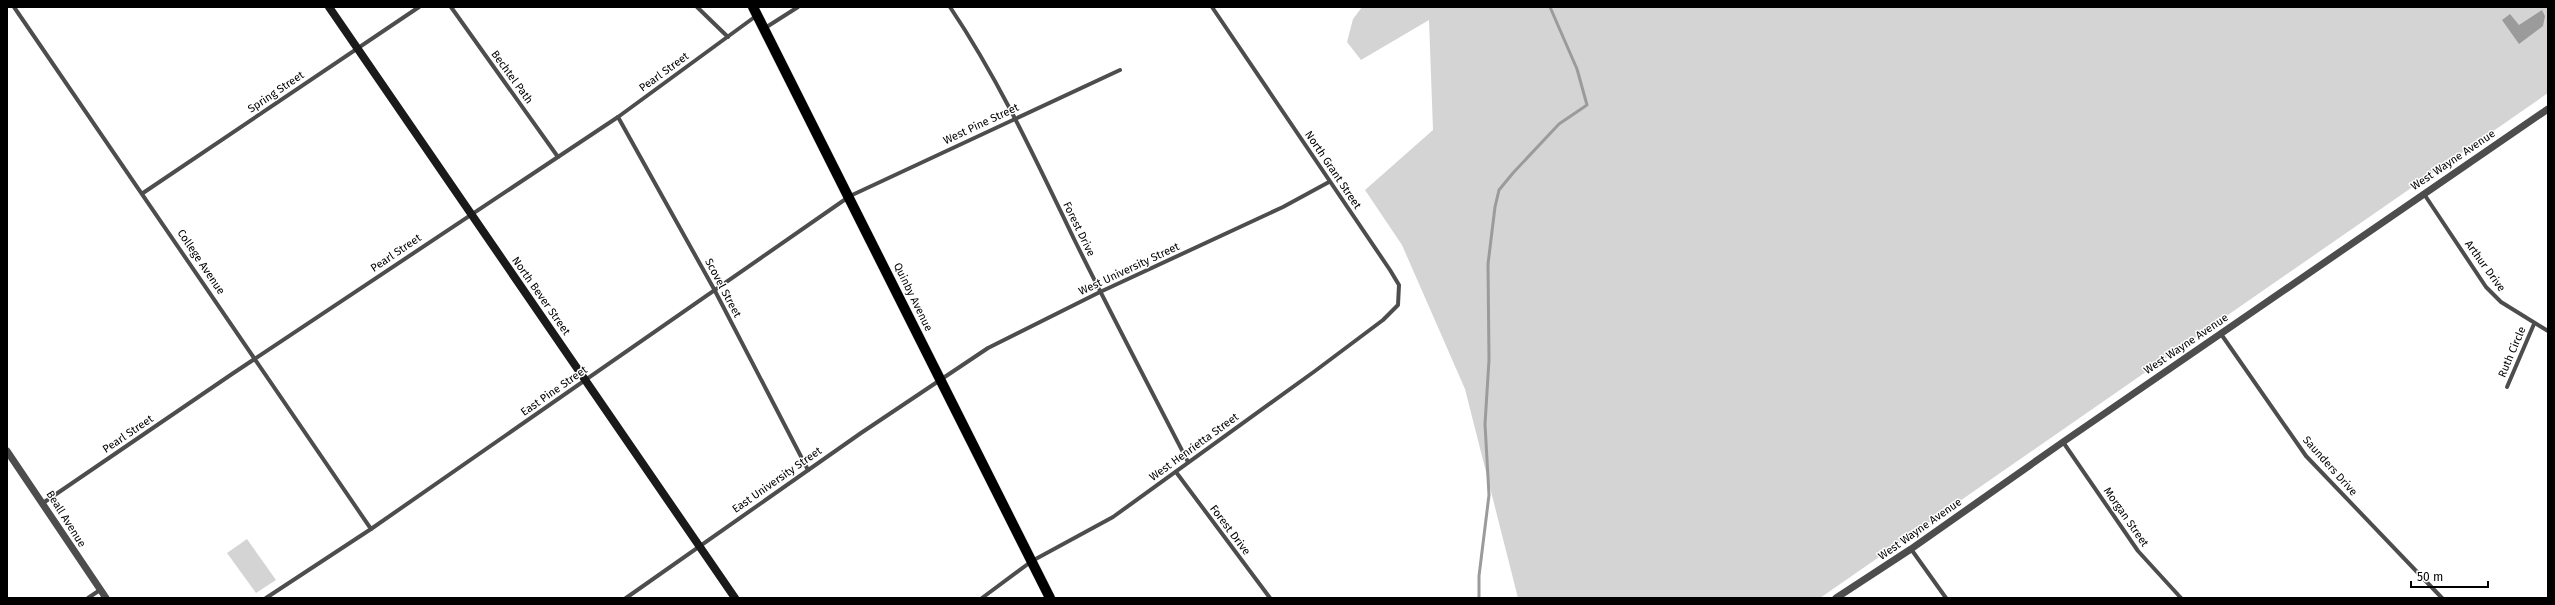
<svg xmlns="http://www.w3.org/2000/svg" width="2555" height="605" font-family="'Fira Sans',sans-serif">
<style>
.green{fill:#d4d4d4}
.water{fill:#9b9b9b}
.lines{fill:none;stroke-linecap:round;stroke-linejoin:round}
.stream{stroke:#9b9b9b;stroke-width:3}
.primary-casing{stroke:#dbdbdb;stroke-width:11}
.minor{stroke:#4d4d4d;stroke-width:4}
.tertiary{stroke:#4d4d4d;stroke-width:7}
.secondary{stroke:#1a1a1a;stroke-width:8}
.primary{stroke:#000;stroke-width:10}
.labels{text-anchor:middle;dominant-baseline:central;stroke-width:3;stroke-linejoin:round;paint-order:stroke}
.street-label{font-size:11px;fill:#000;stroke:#fff}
</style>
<rect width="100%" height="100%" fill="#fff"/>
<g class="green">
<polygon points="1362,7 2548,7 2548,93 1820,598 1518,598 1465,389 1402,245 1365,190 1433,130 1429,20 1361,60 1347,42 1353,19"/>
<polygon points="247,539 276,580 256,593 227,553"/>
</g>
<polygon class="water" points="2542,10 2545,16 2543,26 2519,44 2502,20 2510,14 2519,25"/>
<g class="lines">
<polyline class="stream" points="1479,598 1479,576 1489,495 1485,424 1489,360 1488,264 1495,207 1499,190 1513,173 1559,124 1587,105 1577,69 1550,7"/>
<g class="primary-casing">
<polyline id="primary" points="753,7 1050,598"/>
</g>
<g class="minor">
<polyline points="14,7 371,529"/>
<polyline points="451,7 558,157"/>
<polyline points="697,7 728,37"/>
<path d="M950 7C999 80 1036 160 1074 239 1111 314 1150 388 1188 462"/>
<polyline points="765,28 798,7"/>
<polyline points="618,117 714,289 808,470"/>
<polyline points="143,193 419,7"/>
<polyline points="2424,194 2486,287 2501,302 2548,331"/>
<polyline points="2221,334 2306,456 2442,598"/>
<polyline points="2507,387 2534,324"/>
<polyline points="2063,442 2138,551 2181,598"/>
<polyline points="1176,472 1270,598"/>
<polyline points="43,503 232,374 618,117 756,16"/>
<polyline points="1911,549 1946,598"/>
<polyline points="88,598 100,590"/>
<polyline points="266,598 371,529 850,196 1120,70"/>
<polyline points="626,598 861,433 988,348 1100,292 1283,207 1329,182"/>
<polyline points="982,598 1032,561 1113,517 1315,371 1383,320 1398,305 1399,285 1390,270 1212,7"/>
</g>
<g class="tertiary">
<polyline points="7,451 106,598"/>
<polyline points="1836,598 1911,549 2063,442 2548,109"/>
</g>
<polyline class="secondary" points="329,7 735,598"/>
<use href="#primary" class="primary"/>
</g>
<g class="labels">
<g class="street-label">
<text transform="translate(664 72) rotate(-36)">Pearl Street</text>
<text transform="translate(512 77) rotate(54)">Bechtel Path</text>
<text transform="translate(276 92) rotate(-34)">Spring Street</text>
<text transform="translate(981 124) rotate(-25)">West Pine Street</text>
<text transform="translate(2453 160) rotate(-34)">West Wayne Avenue</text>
<text transform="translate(1333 170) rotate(56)">North Grant Street</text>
<text transform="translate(1079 229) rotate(64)">Forest Drive</text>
<text transform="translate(396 253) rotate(-34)">Pearl Street</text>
<text transform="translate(201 262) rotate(56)">College Avenue</text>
<text transform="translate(2485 266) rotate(54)">Arthur Drive</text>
<text transform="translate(1129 269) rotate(-25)">West University Street</text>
<text transform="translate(723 288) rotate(62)">Scovel Street</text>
<text transform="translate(541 296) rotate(55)">North Bever Street</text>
<text transform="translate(913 297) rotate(64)">Quinby Avenue</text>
<text transform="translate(2186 344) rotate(-34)">West Wayne Avenue</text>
<text transform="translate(2512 352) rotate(-67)">Ruth Circle</text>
<text transform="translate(554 391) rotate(-35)">East Pine Street</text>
<text transform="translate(128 434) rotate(-34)">Pearl Street</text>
<text transform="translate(1194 447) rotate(-36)">West Henrietta Street</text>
<text transform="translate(2330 466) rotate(48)">Saunders Drive</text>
<text transform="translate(777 480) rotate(-35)">East University Street</text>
<text transform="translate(2126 517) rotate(55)">Morgan Street</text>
<text transform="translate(66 519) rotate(58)">Beall Avenue</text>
<text transform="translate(1920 529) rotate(-35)">West Wayne Avenue</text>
<text transform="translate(1230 530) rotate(53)">Forest Drive</text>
</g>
</g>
<rect width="2555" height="605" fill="none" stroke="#000000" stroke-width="16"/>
<path d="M2411 581v6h77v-6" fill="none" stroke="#000000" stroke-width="2"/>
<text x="2417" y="581" font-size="12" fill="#000000" stroke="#ffffff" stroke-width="3" paint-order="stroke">50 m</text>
</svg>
